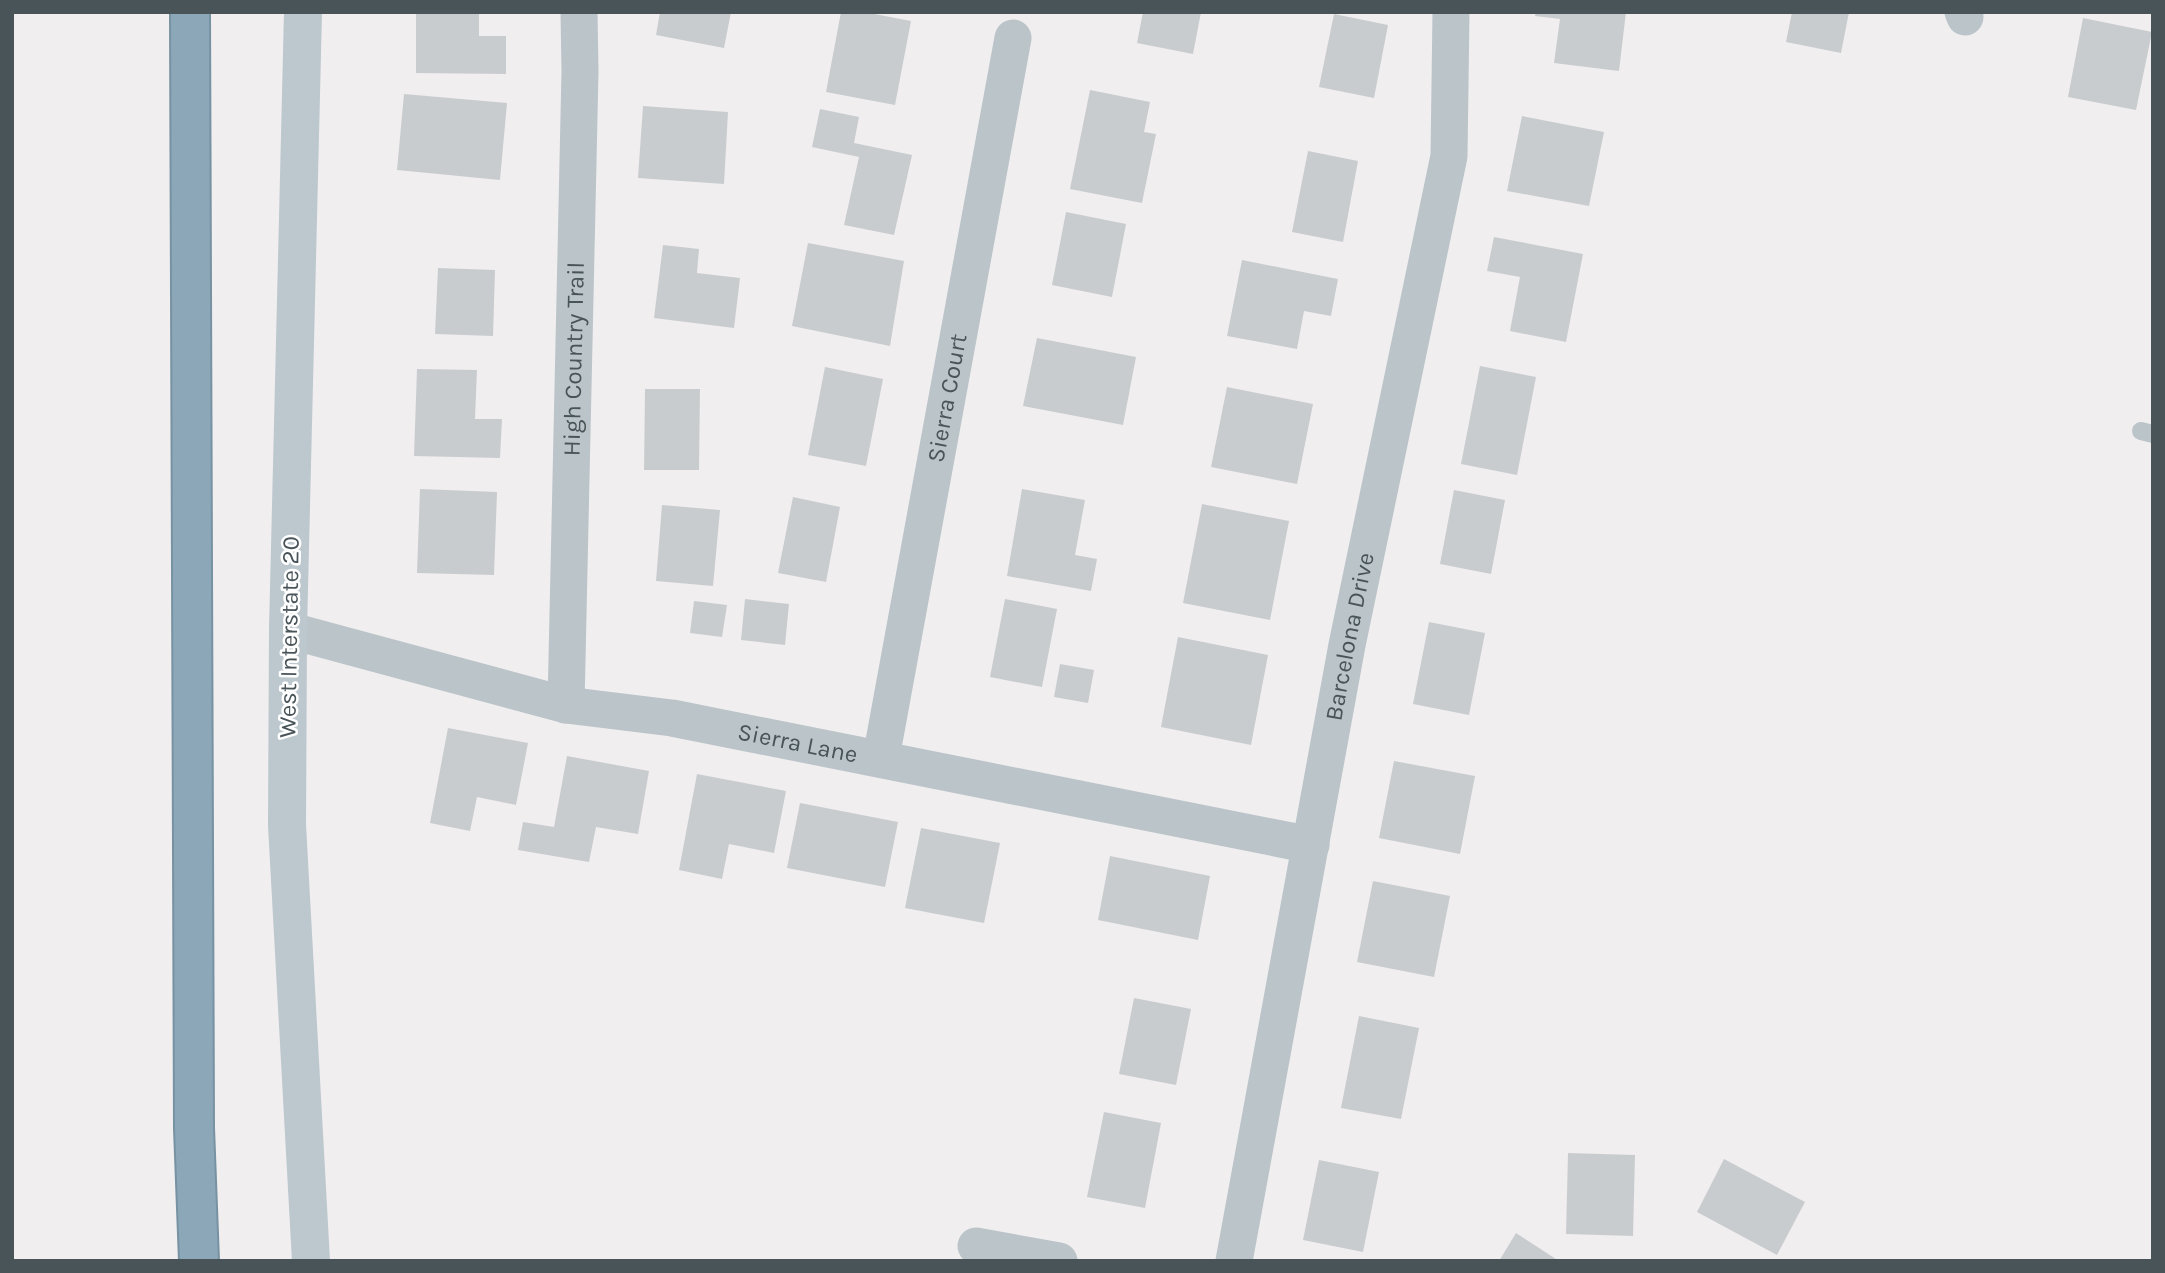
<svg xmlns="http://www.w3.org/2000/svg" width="2165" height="1273" font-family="Karla,sans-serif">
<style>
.building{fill:#c9cccf}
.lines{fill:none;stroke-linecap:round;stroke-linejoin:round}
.highway-casing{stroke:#7792a2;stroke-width:42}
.lane{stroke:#bbc4c9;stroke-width:18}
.street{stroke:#bbc4c9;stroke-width:37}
.secondary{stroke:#bcc7ce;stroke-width:38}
.highway{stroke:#8ca7b7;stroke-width:38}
.labels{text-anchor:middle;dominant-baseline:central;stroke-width:5;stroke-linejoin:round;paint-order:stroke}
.street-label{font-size:24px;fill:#495459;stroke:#fff}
</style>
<rect width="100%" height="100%" fill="#f0eeef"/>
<g class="building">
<polygon points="416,12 479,12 479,36 506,36 506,74 416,73"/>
<polygon points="660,12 731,12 724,48 656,35"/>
<polygon points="841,12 864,12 911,21 895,105 826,92"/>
<polygon points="1143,12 1201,12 1193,54 1137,43"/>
<polygon points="1536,12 1626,12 1619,71 1554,63 1560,19 1535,16"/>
<polygon points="1792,12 1849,12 1841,53 1786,42"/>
<polygon points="1334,14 1388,25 1374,98 1319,87"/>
<polygon points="2083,18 2152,32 2136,110 2068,97"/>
<polygon points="1090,90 1150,102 1144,132 1156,134 1142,203 1070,189"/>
<polygon points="404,94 507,103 500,180 397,170"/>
<polygon points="643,106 728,112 724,184 638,178"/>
<polygon points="820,109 859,117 854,143 912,155 894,235 844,225 859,157 812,147"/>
<polygon points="1522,116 1604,132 1589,206 1507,191"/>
<polygon points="1308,151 1358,161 1343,242 1292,232"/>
<polygon points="1066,212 1126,224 1112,297 1052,285"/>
<polygon points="1494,237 1583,254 1566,342 1510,331 1520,277 1487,271"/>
<polygon points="808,243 904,261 890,346 792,326"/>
<polygon points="663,245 699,249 697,273 740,278 734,328 654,318"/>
<polygon points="1242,260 1338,279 1331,316 1304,311 1297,349 1227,336"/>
<polygon points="438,268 495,270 493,336 435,334"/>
<polygon points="1037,338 1136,357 1123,425 1023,406"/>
<polygon points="1480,366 1536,377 1517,475 1461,464"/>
<polygon points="825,367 883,379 866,466 808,455"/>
<polygon points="417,369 477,370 475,419 502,419 500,458 414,456"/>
<polygon points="1227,387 1313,404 1297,484 1211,467"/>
<polygon points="645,389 700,389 699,470 644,470"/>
<polygon points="420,489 497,492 494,575 417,573"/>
<polygon points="1022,489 1085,500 1075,555 1097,559 1091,591 1007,576"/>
<polygon points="1454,490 1505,500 1491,574 1440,564"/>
<polygon points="793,497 840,507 826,582 778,573"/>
<polygon points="1202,504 1289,521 1270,620 1183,603"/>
<polygon points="662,505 720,510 713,586 656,581"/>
<polygon points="745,599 789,604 785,645 741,640"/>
<polygon points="1005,599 1057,609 1042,687 990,677"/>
<polygon points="694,601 727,605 722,637 690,633"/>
<polygon points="1429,622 1485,633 1469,715 1413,704"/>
<polygon points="1178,637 1268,655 1251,745 1161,727"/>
<polygon points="1060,664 1094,670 1088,703 1054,697"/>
<polygon points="448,728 528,743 516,805 477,797 470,831 430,823"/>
<polygon points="567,756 649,771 638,834 596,827 589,862 518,850 523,822 554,827"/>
<polygon points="1394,761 1475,776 1460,854 1379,838"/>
<polygon points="697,774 786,791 774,853 729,844 722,879 679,870"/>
<polygon points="800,803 898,822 885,887 787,868"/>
<polygon points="921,828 1000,843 984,923 905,908"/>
<polygon points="1110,856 1210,876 1198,940 1098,920"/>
<polygon points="1373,881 1450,896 1434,977 1357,962"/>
<polygon points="1134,998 1191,1009 1176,1085 1119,1074"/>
<polygon points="1359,1016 1419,1028 1401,1119 1341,1108"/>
<polygon points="1104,1112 1161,1123 1145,1208 1087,1197"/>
<polygon points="1568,1153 1635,1155 1633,1236 1566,1234"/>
<polygon points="1724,1159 1805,1202 1777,1255 1697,1212"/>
<polygon points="1319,1160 1379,1172 1363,1252 1303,1240"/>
<polygon points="1516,1233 1559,1261 1499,1261"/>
</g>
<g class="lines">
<g class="highway-casing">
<polyline id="highway" points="190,12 194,1128 199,1261"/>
</g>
<polyline class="lane" points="2141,431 2153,434"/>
<g class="street">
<polyline points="1963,12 1965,17"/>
<path id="s1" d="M288 630 566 705 672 718 1311 845"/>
<path id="s2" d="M566 705 580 71 579 12"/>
<path id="s3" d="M881 758 1013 38"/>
<polyline points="976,1246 1059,1261"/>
<path id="s4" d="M1234 1261 1347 645 1449 156 1451 12"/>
</g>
<polyline class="secondary" points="303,12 288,630 287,825 311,1261"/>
<use href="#highway" class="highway"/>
</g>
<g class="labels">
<g class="street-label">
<text stroke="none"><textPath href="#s2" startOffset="346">High Country Trail</textPath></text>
<text stroke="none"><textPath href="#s3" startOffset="366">Sierra Court</textPath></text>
<text transform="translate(289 637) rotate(-89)">West Interstate 20</text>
<text stroke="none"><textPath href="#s4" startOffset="635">Barcelona Drive</textPath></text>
<text stroke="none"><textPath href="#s1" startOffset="523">Sierra Lane</textPath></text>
</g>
</g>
<rect width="2165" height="1273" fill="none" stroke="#495459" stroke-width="28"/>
</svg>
